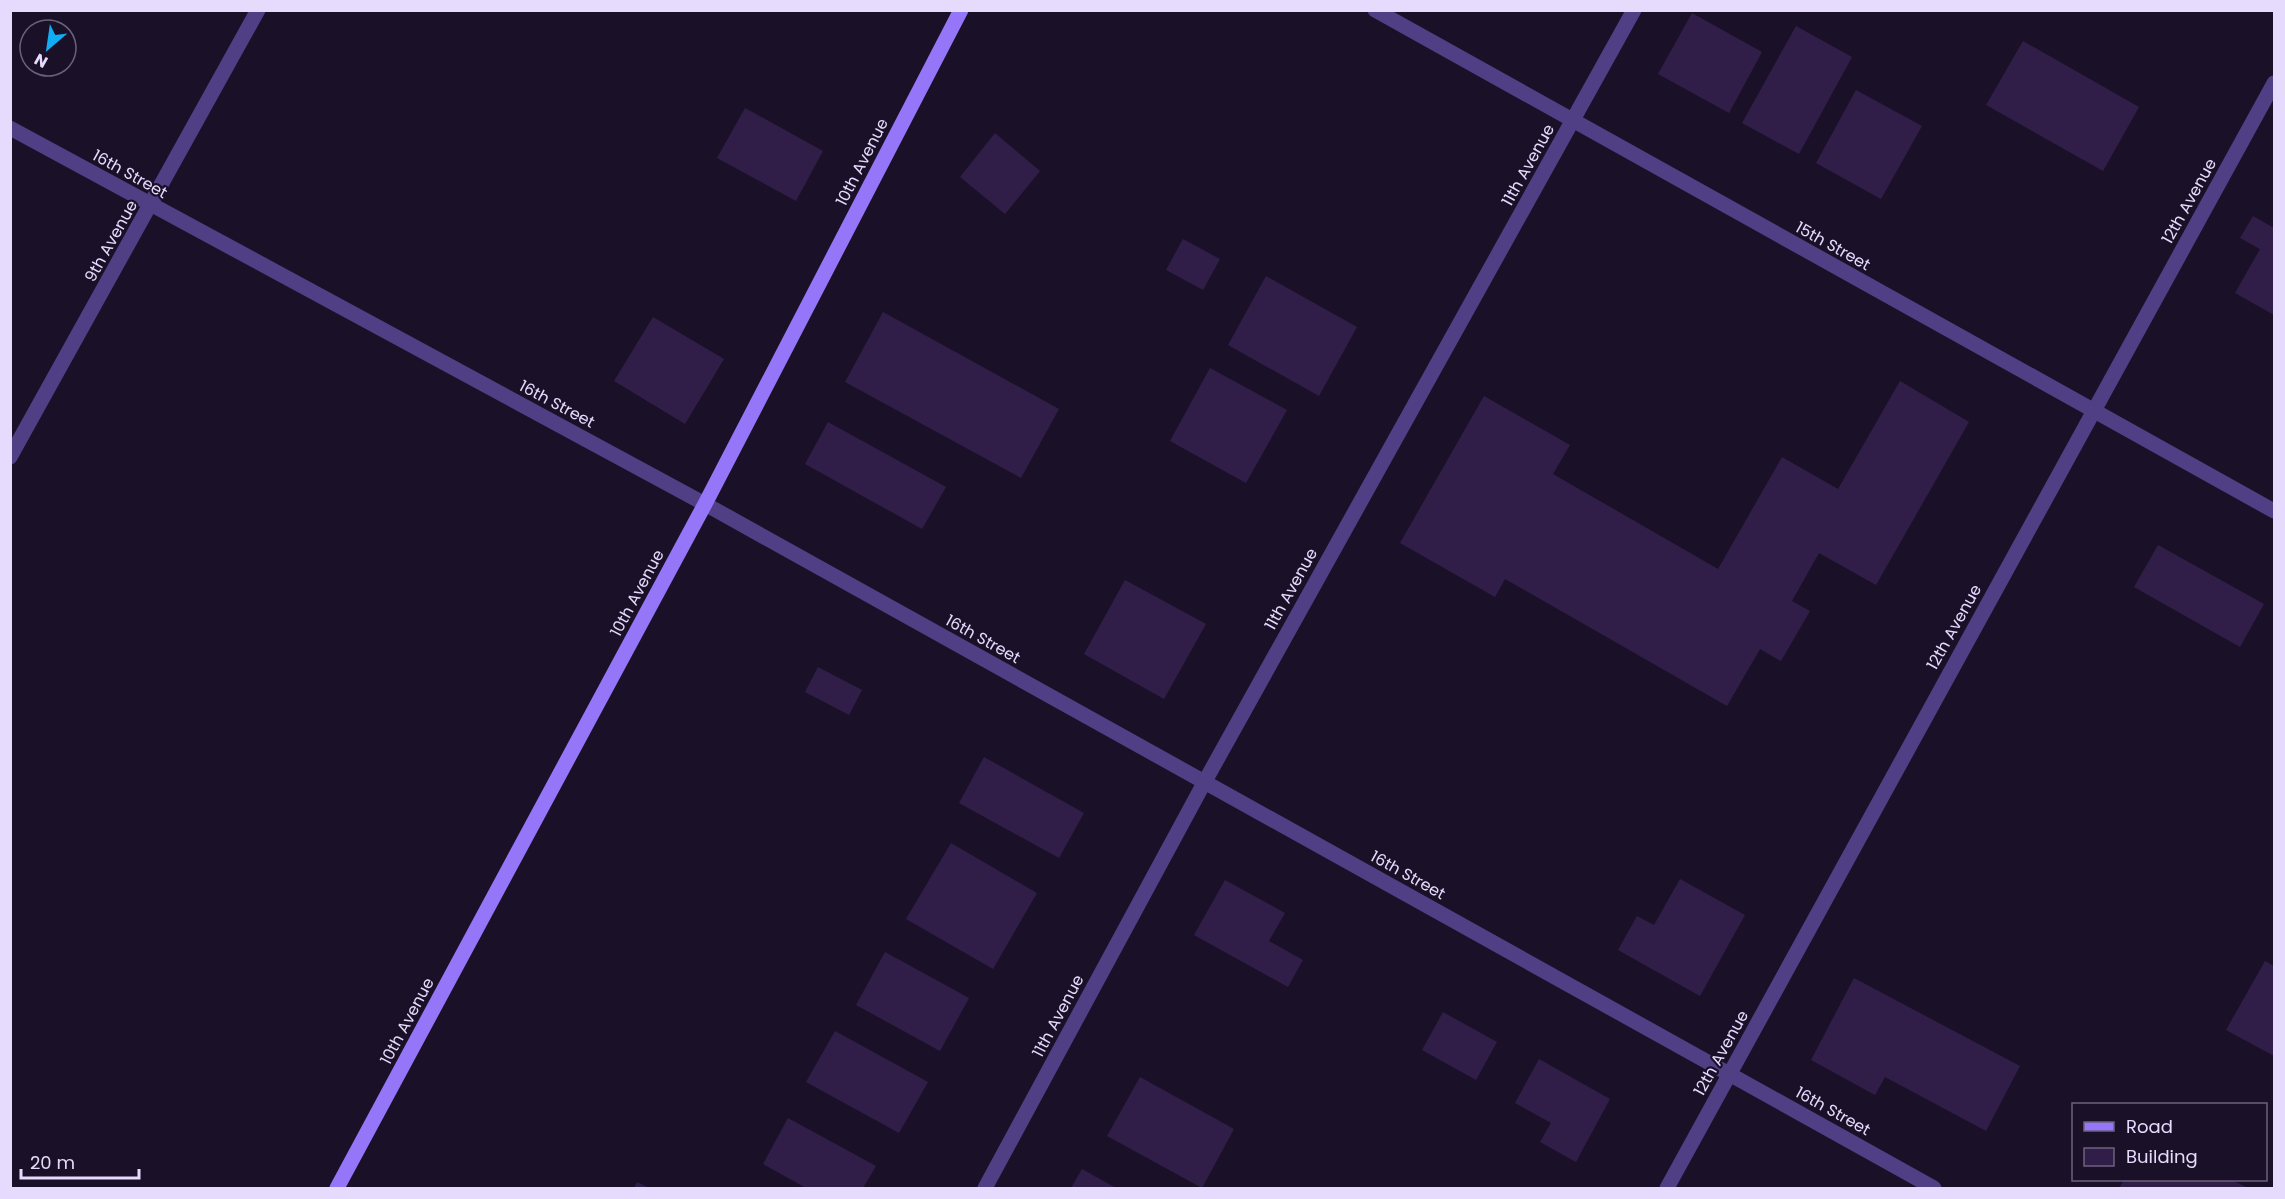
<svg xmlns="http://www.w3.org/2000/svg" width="2285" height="1199" font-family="Poppins,sans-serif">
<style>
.building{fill:#301e48}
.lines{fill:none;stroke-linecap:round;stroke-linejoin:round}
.street{stroke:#503f85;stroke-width:15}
.secondary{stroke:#9576f9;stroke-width:15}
.labels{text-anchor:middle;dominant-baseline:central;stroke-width:4.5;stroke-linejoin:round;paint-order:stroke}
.street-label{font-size:16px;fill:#e6dafd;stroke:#1a1128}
</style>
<rect width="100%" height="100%" fill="#1a1128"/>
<g class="building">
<polygon points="1692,13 1762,52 1729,113 1658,74"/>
<polygon points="1796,26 1852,57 1799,154 1742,123"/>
<polygon points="2023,41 2139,107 2103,171 1986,105"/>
<polygon points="1856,90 1922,126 1881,199 1816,163"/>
<polygon points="745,108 823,151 796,201 717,158"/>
<polygon points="995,133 1040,171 1005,214 960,177"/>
<polygon points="2253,216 2274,228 2274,315 2235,293 2260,249 2240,238"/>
<polygon points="1183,239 1220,259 1203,290 1166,270"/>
<polygon points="1266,276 1357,327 1319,396 1228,345"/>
<polygon points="883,312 1059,409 1021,478 845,382"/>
<polygon points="653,317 724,359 685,424 614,381"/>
<polygon points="1210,368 1287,410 1246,483 1170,441"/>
<polygon points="1900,381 1969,422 1876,585 1819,553 1792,601 1810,611 1781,661 1760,649 1727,706 1505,579 1495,597 1400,543 1484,396 1570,445 1553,474 1718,569 1782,457 1838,489"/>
<polygon points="828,422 946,487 922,529 805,464"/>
<polygon points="2158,545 2264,604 2240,647 2134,587"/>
<polygon points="1125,580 1206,624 1164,699 1084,654"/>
<polygon points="818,667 862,690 849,715 805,692"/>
<polygon points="984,757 1084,813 1059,858 959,803"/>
<polygon points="951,843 1037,893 993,969 906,919"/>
<polygon points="1680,879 1745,915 1700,996 1618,950 1637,916 1654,925"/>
<polygon points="1225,880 1285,913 1269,941 1303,960 1288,987 1194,935"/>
<polygon points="885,952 969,998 940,1051 856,1005"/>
<polygon points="2265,961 2274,966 2274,1056 2226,1030"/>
<polygon points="1854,978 2020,1066 1986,1131 1885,1077 1875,1095 1811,1060"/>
<polygon points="1443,1012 1497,1042 1476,1080 1422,1050"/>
<polygon points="835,1031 928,1082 899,1133 806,1082"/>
<polygon points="1539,1059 1610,1099 1576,1162 1540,1142 1551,1123 1515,1103"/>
<polygon points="1140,1077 1234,1129 1202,1188 1107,1136"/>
<polygon points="788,1118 876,1166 863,1188 806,1188 763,1164"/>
<polygon points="1082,1169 1116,1188 1071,1188"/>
<polygon points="2124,1180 2232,1180 2248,1188 2119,1188"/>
<polygon points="637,1182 649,1188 634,1188"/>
</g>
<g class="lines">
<g class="street">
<polyline points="1375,10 2274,511"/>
<polyline points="10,128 705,504 1934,1188"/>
<polyline points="10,457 258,10"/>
<polyline points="985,1188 1204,783 1634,10"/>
<polyline points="1667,1188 2274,83"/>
</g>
<polyline class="secondary" points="337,1188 705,504 961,10"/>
</g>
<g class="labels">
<g class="street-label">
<text transform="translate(862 162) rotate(-63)">10th Avenue</text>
<text transform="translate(1528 165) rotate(-61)">11th Avenue</text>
<text transform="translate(130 174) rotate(29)">16th Street</text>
<text transform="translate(2189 201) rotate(-61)">12th Avenue</text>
<text transform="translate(111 241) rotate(-61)">9th Avenue</text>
<text transform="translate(1833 246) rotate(29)">15th Street</text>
<text transform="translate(557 404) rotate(28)">16th Street</text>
<text transform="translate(1291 589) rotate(-61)">11th Avenue</text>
<text transform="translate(637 593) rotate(-62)">10th Avenue</text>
<text transform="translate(1954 627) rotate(-61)">12th Avenue</text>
<text transform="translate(983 639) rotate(29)">16th Street</text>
<text transform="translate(1408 875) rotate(29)">16th Street</text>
<text transform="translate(1058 1016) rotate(-62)">11th Avenue</text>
<text transform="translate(407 1021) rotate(-62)">10th Avenue</text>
<text transform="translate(1721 1053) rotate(-61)">12th Avenue</text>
<text transform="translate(1833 1111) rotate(29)">16th Street</text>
</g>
</g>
<rect width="2285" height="1199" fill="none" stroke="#e6dafd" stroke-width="24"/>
<rect x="2072" y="1103" width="195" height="78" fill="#1a1128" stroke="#6c617d" stroke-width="1.5"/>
<rect x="2084" y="1122" width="30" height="9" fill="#9576f9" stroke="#6c617d" stroke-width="1.5"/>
<text x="2126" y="1133" font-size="18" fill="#e6dafd">Road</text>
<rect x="2084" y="1148" width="30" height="18" fill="#301e48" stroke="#6c617d" stroke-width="1.5"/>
<text x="2126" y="1163" font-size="18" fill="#e6dafd">Building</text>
<g transform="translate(48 48) rotate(209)"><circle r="28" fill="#1a1128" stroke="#6c617d" stroke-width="1.5"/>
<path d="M0-4.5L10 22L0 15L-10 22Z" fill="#10adf4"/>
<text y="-9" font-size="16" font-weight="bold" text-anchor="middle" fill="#e6dafd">N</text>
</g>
<path d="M21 1169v9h118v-9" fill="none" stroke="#e6dafd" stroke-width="3"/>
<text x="30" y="1169" font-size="18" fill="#e6dafd" stroke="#1a1128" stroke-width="4.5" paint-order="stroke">20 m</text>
</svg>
